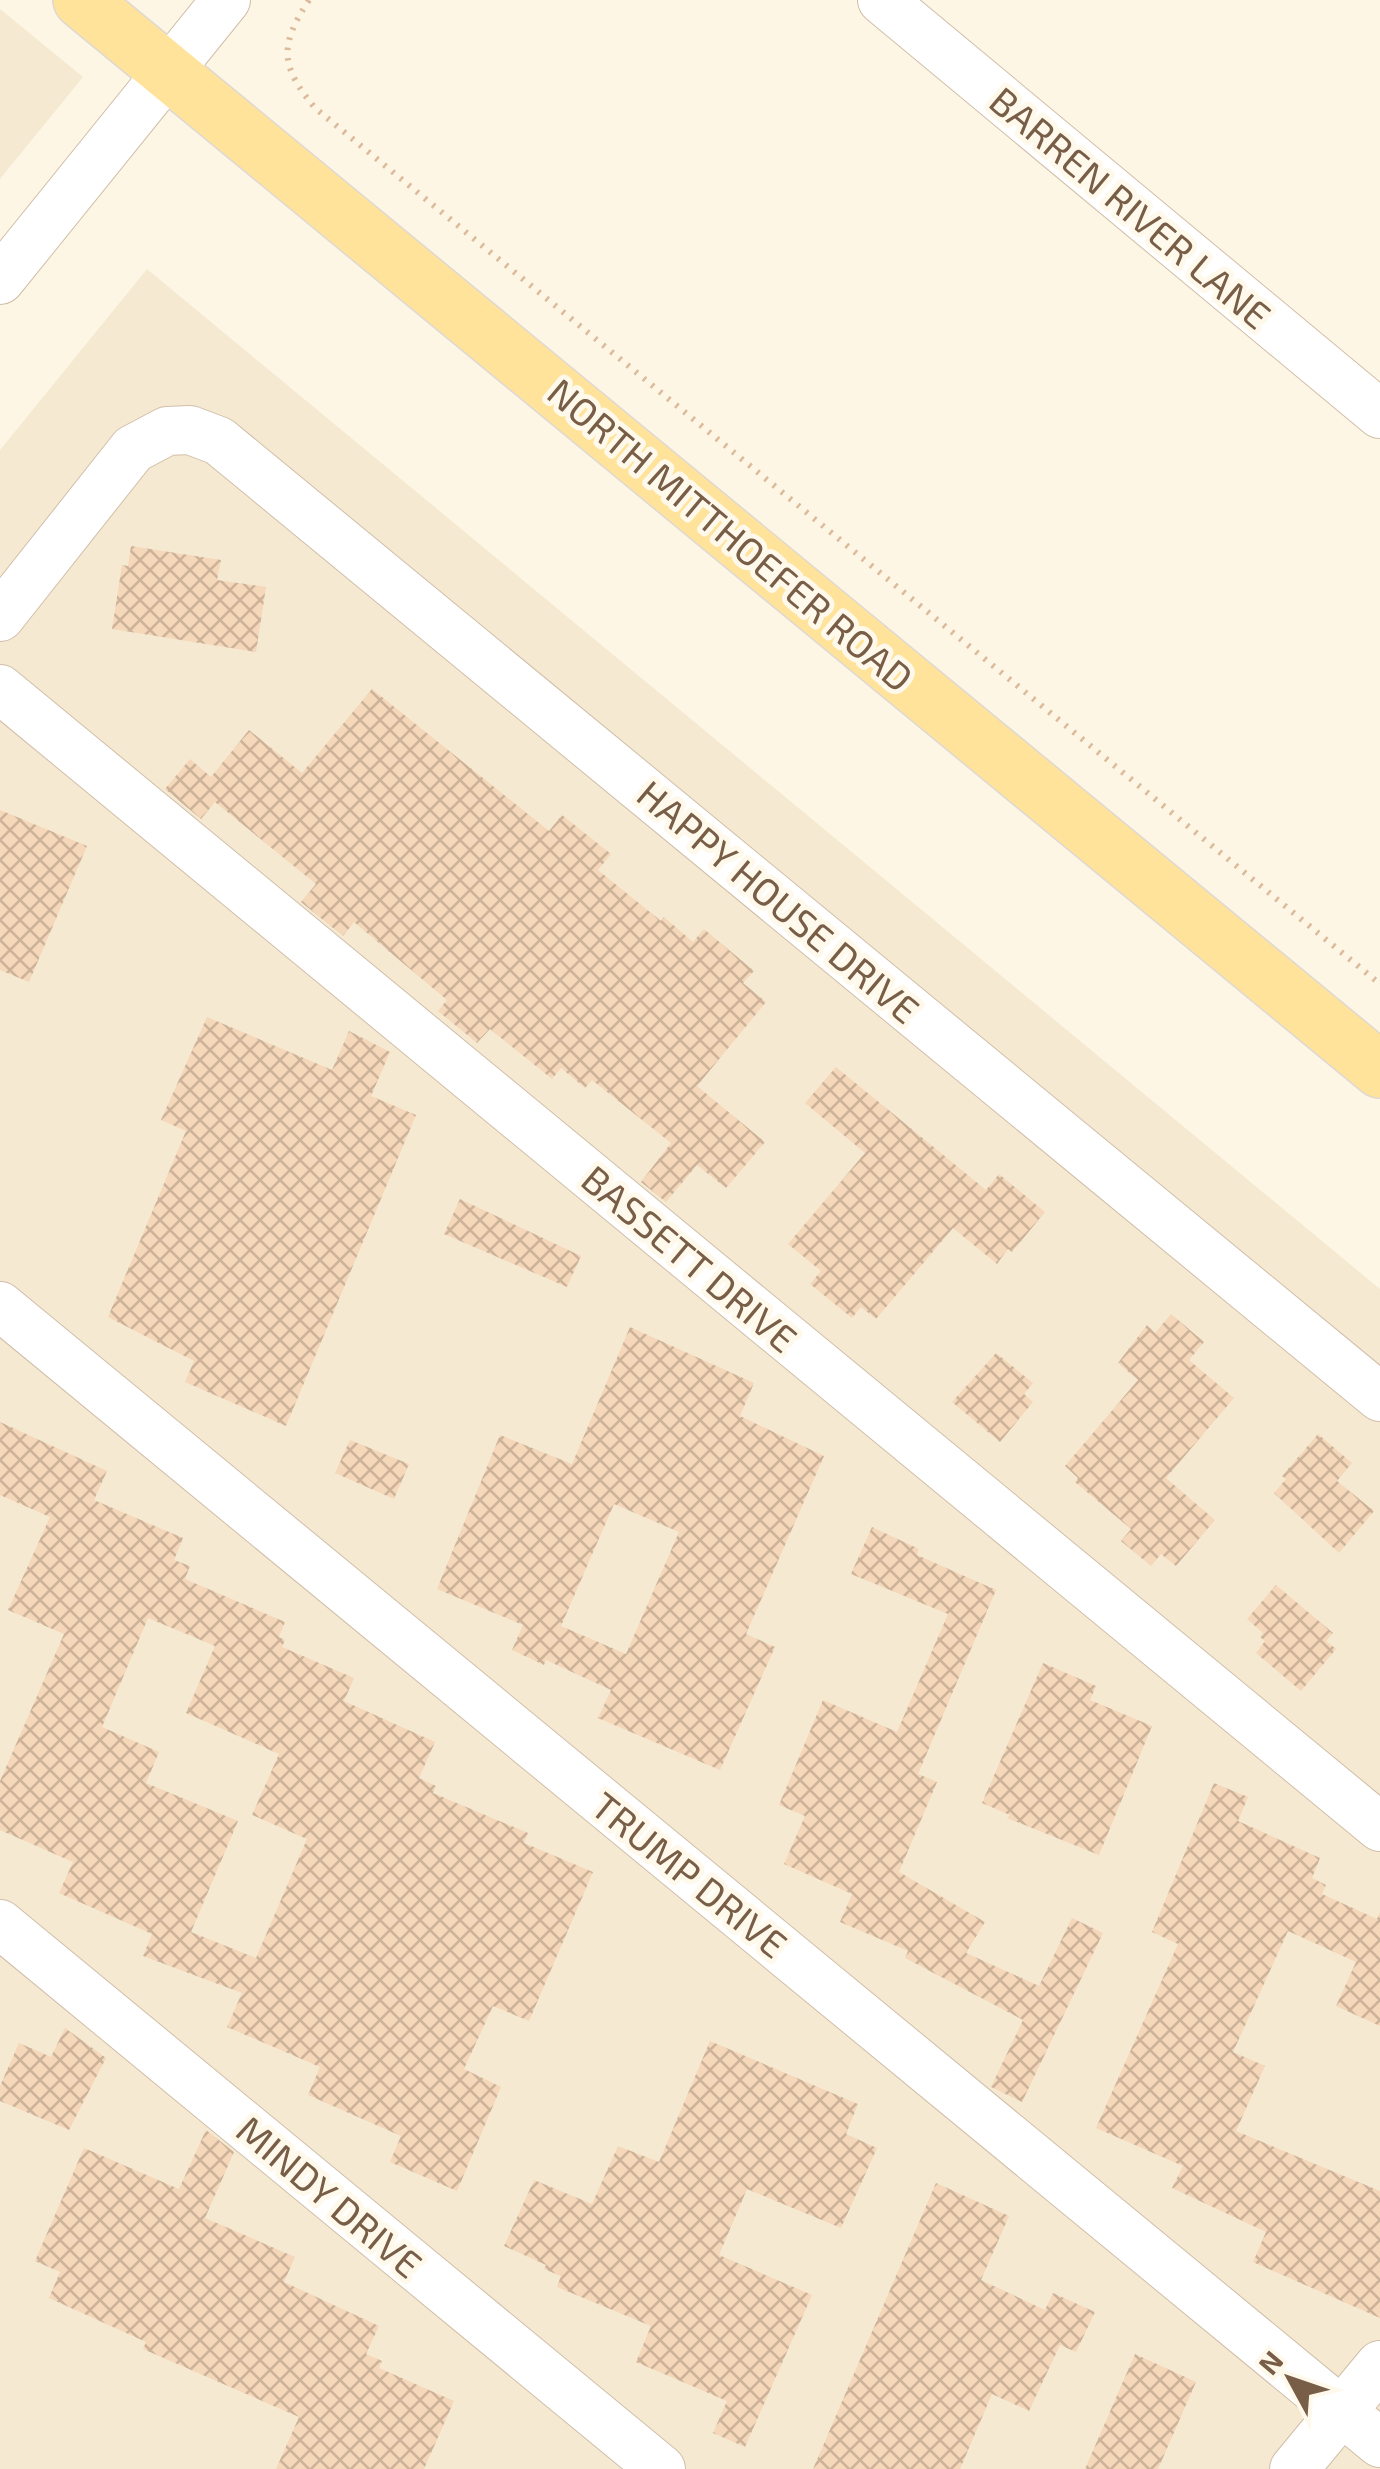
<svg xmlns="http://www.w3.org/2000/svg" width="1380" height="2469" font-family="'Exo 2',sans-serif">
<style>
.residential{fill:#f6e9d2}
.building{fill:url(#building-cross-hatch);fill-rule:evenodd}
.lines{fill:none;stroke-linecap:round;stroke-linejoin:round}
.minor-casing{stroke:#d0bea9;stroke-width:50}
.major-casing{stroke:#dfd8d3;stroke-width:58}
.path{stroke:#dbbb9c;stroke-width:6;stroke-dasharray:2.5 8;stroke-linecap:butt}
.minor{stroke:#fff;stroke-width:48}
.major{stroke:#ffe39a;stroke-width:55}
.labels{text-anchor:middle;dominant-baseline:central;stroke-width:10;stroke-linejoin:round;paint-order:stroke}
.street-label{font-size:38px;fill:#785e47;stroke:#fff9ec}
</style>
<defs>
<pattern id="building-cross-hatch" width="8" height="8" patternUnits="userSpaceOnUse" patternTransform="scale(2.5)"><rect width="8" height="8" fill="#f5d7b9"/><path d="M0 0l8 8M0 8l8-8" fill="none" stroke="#cbb298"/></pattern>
</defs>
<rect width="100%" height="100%" fill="#fef6e4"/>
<g class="residential">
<polygon points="0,9 83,77 0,179"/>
<polygon points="147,269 1380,1289 1380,2469 0,2469 0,450"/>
</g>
<g class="building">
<polygon points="131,546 221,560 217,580 266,587 256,652 112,629 122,565 128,566"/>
<polygon points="372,689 549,831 562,815 611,854 598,870 661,921 664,917 693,942 704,929 754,971 743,983 766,1002 697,1086 765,1142 726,1188 697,1165 666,1202 641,1182 671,1143 592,1080 585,1088 561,1068 552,1079 490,1029 477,1043 438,1011 447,1000 354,922 343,936 301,902 316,884 215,802 201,819 165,789 190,759 211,777 249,730 302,773"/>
<polygon points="0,810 87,846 29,982 0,970"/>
<polygon points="207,1017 332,1070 349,1031 390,1052 371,1096 416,1115 286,1426 185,1382 194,1361 108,1317 186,1131 161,1120"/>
<polygon points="836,1067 986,1190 999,1174 1045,1212 1012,1252 1008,1249 997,1264 953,1228 876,1319 861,1307 852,1318 810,1284 821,1271 788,1244 865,1153 805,1103"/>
<polygon points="460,1199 581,1256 567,1287 444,1234"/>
<polygon points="1171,1314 1204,1342 1189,1360 1234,1398 1166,1478 1215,1520 1176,1566 1161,1554 1151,1566 1121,1541 1131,1529 1075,1482 1078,1478 1065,1466 1138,1380 1118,1363 1147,1325 1155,1333"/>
<path d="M630 1327 754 1383 740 1416 824 1456 746 1634 775 1647 720 1770 598 1718 611 1690 546 1660 544 1665 512 1650 523 1625 437 1589 500 1435 572 1464ZM614 1504 679 1532 626 1654 561 1626Z"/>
<polygon points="996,1353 1033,1383 1024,1394 1033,1402 1000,1442 952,1402"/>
<path d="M0 1422 107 1471 94 1500 183 1538 174 1560 190 1566 185 1579 285 1622 279 1637 285 1640 282 1647 354 1678 344 1701 435 1742 419 1778 436 1786 433 1793 528 1833 524 1843 593 1872 529 2021 493 2006 464 2069 501 2087 457 2191 390 2162 401 2136 308 2095 320 2067 227 2027 242 1993 143 1956 152 1934 59 1893 73 1862 0 1830V1781L64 1634 8 1610 50 1517 0 1495ZM148 1618 215 1646 186 1713 279 1754 252 1815 307 1839 256 1958 191 1932 238 1821 146 1783 159 1752 102 1727Z"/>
<polygon points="1318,1434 1352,1463 1337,1481 1374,1511 1339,1553 1274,1493 1286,1479 1282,1476"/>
<polygon points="350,1440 409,1464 394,1499 335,1473"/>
<polygon points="872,1527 919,1549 917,1555 996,1590 918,1774 937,1782 899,1872 985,1922 966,1953 1039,1986 1072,1918 1103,1933 1022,2102 991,2087 1023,2020 905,1958 908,1951 840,1922 852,1894 784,1864 805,1816 779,1805 823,1700 897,1732 948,1614 851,1574"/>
<polygon points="1276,1585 1333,1633 1326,1641 1336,1649 1301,1691 1256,1653 1265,1641 1260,1637 1263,1633 1247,1619"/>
<polygon points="1043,1663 1096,1686 1090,1700 1152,1726 1099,1855 1007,1818 1010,1815 982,1803"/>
<polygon points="1214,1783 1248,1797 1238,1821 1320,1858 1312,1878 1326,1885 1322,1894 1377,1919 1380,1912 1380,2026 1336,2006 1356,1962 1288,1931 1233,2052 1265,2066 1236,2131 1380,2191 1380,2318 1253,2262 1266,2232 1172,2188 1183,2166 1096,2128 1178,1944 1152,1932"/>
<polygon points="65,2028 106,2058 69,2130 0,2101 0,2086 19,2043 51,2057"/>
<polygon points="710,2041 858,2104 846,2134 877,2148 841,2228 747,2189 719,2255 812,2295 745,2447 713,2433 727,2401 636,2362 651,2326 557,2287 561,2276 544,2269 546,2265 504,2246 534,2180 592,2204 618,2146 659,2162"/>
<polygon points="206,2130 234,2152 205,2218 295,2257 284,2282 379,2326 366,2354 382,2361 379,2368 454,2401 424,2469 276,2469 299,2417 143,2349 146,2342 49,2298 60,2272 35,2261 84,2148 179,2189"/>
<polygon points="936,2183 1009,2216 981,2280 1045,2310 1053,2293 1095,2312 1076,2352 1060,2345 1029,2411 992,2394 960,2469 813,2469"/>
<polygon points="1135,2354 1196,2382 1158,2469 1085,2469"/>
</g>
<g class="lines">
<g class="minor-casing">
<g id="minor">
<polyline points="882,0 1380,414"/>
<polyline points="0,280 226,0"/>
<polyline points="0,617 133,449 167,431 190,430 219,441 1380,1397"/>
<polyline points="0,689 1380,1827"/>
<polyline points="0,1306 1380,2443"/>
<polyline points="0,1924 661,2469"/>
<polyline points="1294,2469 1380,2365"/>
</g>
</g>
<g class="major-casing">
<polyline id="major" points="81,0 1380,1070"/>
</g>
<path class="path" d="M309 0C279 46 280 66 315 108L1380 984"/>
<use href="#minor" class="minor"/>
<use href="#major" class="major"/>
</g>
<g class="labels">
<g class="street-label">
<text transform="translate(1131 207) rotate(40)">BARREN RIVER LANE</text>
<text transform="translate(731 534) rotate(40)">NORTH MITTHOEFER ROAD</text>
<text transform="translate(779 901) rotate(40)">HAPPY HOUSE DRIVE</text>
<text transform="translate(690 1258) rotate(40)">BASSETT DRIVE</text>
<text transform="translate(690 1874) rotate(39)">TRUMP DRIVE</text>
<text transform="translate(330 2196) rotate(40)">MINDY DRIVE</text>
</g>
</g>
<g transform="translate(1290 2379) rotate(310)" stroke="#fff9ec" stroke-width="8" paint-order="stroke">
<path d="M0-8L18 38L0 25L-18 38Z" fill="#785e47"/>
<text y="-15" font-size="28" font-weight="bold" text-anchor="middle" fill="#785e47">N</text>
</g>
</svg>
